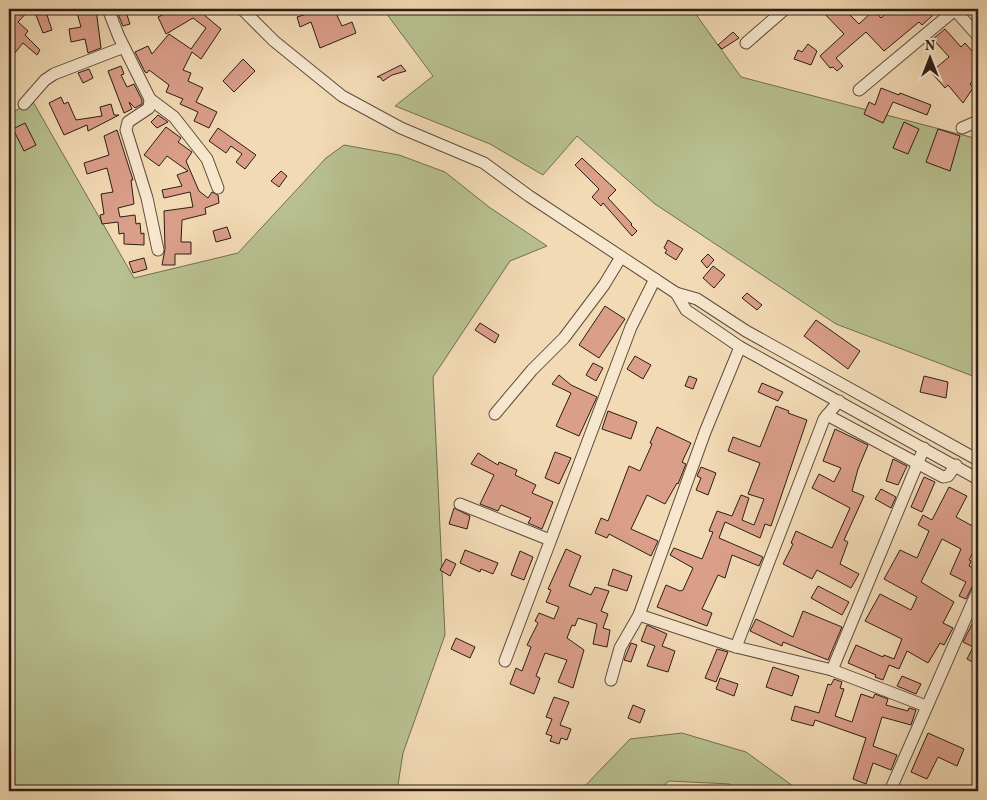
<svg xmlns="http://www.w3.org/2000/svg" width="987" height="800" font-family="Vollkorn,serif">
<style>
.green{fill:#b8c08f;stroke:#726e53}
.building{fill:#da9e89;stroke:#2c1d17}
.lines{fill:none;stroke-linecap:round;stroke-linejoin:round}
.minor-casing{stroke:#5e4c3e;stroke-width:13}
.minor{stroke:#f7e7ce;stroke-width:11}
</style>
<rect width="100%" height="100%" fill="#f2dab4"/>
<filter id="stains"><feTurbulence type="fractalNoise" baseFrequency=".004" numOctaves="4"/><feColorMatrix values="0 0 0 0 .2 0 0 0 0 .09 0 0 0 0 .02 0 0 0 .5 -.17"/></filter>
<radialGradient id="worn" r=".72"><stop offset=".6" stop-color="#630" stop-opacity="0"/><stop offset="1" stop-color="#630" stop-opacity=".3"/></radialGradient>
<g class="green">
<polygon points="383,9 692,9 741,77 978,139 978,378 836,324 655,204 577,136 543,175 490,144 395,106 433,76"/>
<polygon points="32,100 134,278 238,253 326,158 344,145 399,155 445,172 489,207 547,246 510,261 433,377 445,635 403,753 397,791 9,791 9,115"/>
<polygon points="682,733 746,752 793,786 796,791 731,791 730,784 669,781 657,791 580,791 630,739"/>
</g>
<g class="building">
<polygon points="9,9 30,9 18,22 28,31 25,35 40,50 37,55 23,43 9,60 9,46 15,38 9,32"/>
<polygon points="76,9 96,9 101,48 88,53 85,39 71,42 69,29 81,27"/>
<polygon points="116,9 125,9 130,24 123,26"/>
<polygon points="174,9 197,9 221,29 201,59 192,52 183,70 191,73 188,81 203,88 196,102 217,112 209,128 194,121 198,112 180,104 183,99 166,92 169,85 149,70 147,73 145,72 135,52 148,46 152,54 169,34 191,49 206,28 193,18 166,34 158,17"/>
<polygon points="308,9 334,9 342,26 352,22 356,33 320,48 311,22 300,27 297,17 310,13"/>
<polygon points="820,9 844,9 859,24 874,10 881,18 891,9 926,9 932,16 922,25 919,22 884,51 866,32 836,58 843,66 837,71 833,67 830,68 820,56 844,34"/>
<polygon points="46,12 52,30 43,33 36,15"/>
<polygon points="945,29 961,47 965,43 978,58 978,77 970,84 973,88 963,103 948,85 945,88 931,72 949,57 933,39"/>
<polygon points="733,32 739,38 722,49 718,45"/>
<polygon points="808,44 817,51 811,65 794,59 798,50 802,52"/>
<polygon points="243,59 255,71 234,92 223,81"/>
<polygon points="401,65 406,71 392,75 383,81 380,77 377,77"/>
<polygon points="121,66 124,74 121,75 127,87 134,84 142,100 142,104 135,108 129,102 132,109 124,113 108,71"/>
<polygon points="89,69 93,78 83,83 78,73"/>
<polygon points="881,88 899,95 900,93 931,105 927,115 893,102 883,123 864,114 869,102 875,105"/>
<polygon points="61,97 64,104 68,102 76,120 102,116 100,107 111,104 114,115 119,115 88,131 87,125 64,135 49,103"/>
<polygon points="158,115 168,122 157,128 151,122"/>
<polygon points="904,122 919,129 908,154 893,148"/>
<polygon points="25,123 36,145 24,151 13,129"/>
<polygon points="166,127 181,138 178,142 192,152 186,161 199,191 208,198 212,192 218,195 219,203 205,208 206,214 182,220 181,242 191,242 191,254 175,254 175,265 162,265 165,249 164,211 193,207 190,192 164,198 162,190 182,186 177,175 188,171 167,156 159,166 144,155"/>
<polygon points="218,128 256,155 245,169 236,162 242,154 231,146 226,153 209,141"/>
<polygon points="938,129 960,136 950,171 926,162"/>
<polygon points="117,130 133,180 131,180 134,204 118,208 120,217 135,215 136,224 140,223 141,234 144,233 144,245 124,244 124,233 119,234 118,222 102,224 100,215 104,214 101,194 113,192 107,168 87,174 84,163 109,155 104,136"/>
<polygon points="582,158 616,190 608,198 632,224 631,225 637,231 632,236 603,203 601,206 592,197 599,189 575,165"/>
<polygon points="281,171 287,176 279,187 271,181"/>
<polygon points="227,227 231,238 216,242 213,231"/>
<polygon points="668,240 683,249 676,260 665,253 667,250 664,248"/>
<polygon points="708,254 714,260 707,268 701,261"/>
<polygon points="144,258 147,269 133,273 129,262"/>
<polygon points="713,266 725,275 714,288 703,278"/>
<polygon points="747,293 762,305 757,310 742,298"/>
<polygon points="605,306 625,319 599,358 579,345"/>
<polygon points="816,320 860,351 848,369 804,336"/>
<polygon points="480,323 499,335 495,343 475,330"/>
<polygon points="635,356 651,365 643,379 627,369"/>
<polygon points="593,363 603,368 596,381 586,375"/>
<polygon points="559,375 571,385 597,397 579,436 556,426 571,393 552,384"/>
<polygon points="689,376 697,379 693,389 685,386"/>
<polygon points="924,376 948,382 946,398 920,392"/>
<polygon points="762,383 783,392 778,401 758,392"/>
<polygon points="776,406 789,411 788,413 807,420 771,526 765,524 760,538 725,522 719,538 763,557 759,566 732,555 725,578 718,575 702,609 712,613 707,626 657,607 666,585 680,591 683,590 693,568 670,555 674,548 702,559 713,532 709,531 717,511 732,516 741,495 749,498 742,520 754,525 764,499 748,494 760,463 728,451 733,437 760,447"/>
<polygon points="608,411 637,422 631,439 602,429"/>
<polygon points="657,427 691,443 682,462 686,464 678,484 677,483 665,504 647,495 631,529 658,541 651,556 609,534 607,538 595,533 601,518 608,521 629,466 640,471 652,444 650,443"/>
<polygon points="835,429 868,445 858,469 852,491 864,496 844,540 848,542 840,564 859,574 851,588 817,570 812,579 783,564 793,544 791,543 796,531 832,548 850,508 812,488 819,474 834,482 841,468 823,461"/>
<polygon points="555,452 571,458 559,484 545,478"/>
<polygon points="478,453 498,465 499,462 517,470 515,475 536,485 532,493 553,502 542,529 528,523 531,518 501,505 498,511 480,504 494,475 471,464"/>
<polygon points="893,459 907,466 898,485 886,481"/>
<polygon points="701,467 716,473 708,495 696,490 701,478 697,476"/>
<polygon points="924,477 935,482 922,512 911,507"/>
<polygon points="949,487 967,496 956,517 978,529 978,543 969,560 971,561 969,566 978,570 978,575 966,599 959,596 966,582 950,574 961,549 942,539 921,582 954,602 943,623 953,628 944,645 940,643 928,663 907,651 899,669 889,665 883,680 875,677 876,675 848,663 856,645 883,657 884,655 894,659 902,639 865,621 880,594 911,610 917,597 884,579 900,550 917,558 929,531 918,525 923,515 932,520"/>
<polygon points="881,489 896,497 891,508 875,499"/>
<polygon points="454,508 470,516 467,529 449,524"/>
<polygon points="566,549 581,556 569,586 591,595 595,587 609,591 601,611 608,614 603,628 610,630 607,647 593,644 597,624 578,618 575,626 572,625 567,638 584,650 573,688 558,682 567,660 545,653 536,676 540,678 534,694 510,684 516,668 522,671 531,647 527,645 538,623 535,621 539,613 554,619 559,607 546,602 551,590 548,589"/>
<polygon points="465,550 498,563 493,574 481,569 480,572 460,563"/>
<polygon points="520,551 533,557 524,580 511,575"/>
<polygon points="446,559 456,564 450,576 440,570"/>
<polygon points="613,569 632,576 627,591 608,585"/>
<polygon points="818,586 849,602 842,615 811,598"/>
<polygon points="803,611 842,627 828,660 783,642 782,646 750,631 756,619 793,637"/>
<polygon points="972,624 978,627 978,665 967,659 973,647 963,642"/>
<polygon points="647,625 667,634 662,646 675,651 668,672 647,666 655,646 641,641"/>
<polygon points="456,638 475,647 470,658 451,649"/>
<polygon points="631,643 637,645 631,662 624,660"/>
<polygon points="717,649 728,652 716,682 705,678"/>
<polygon points="773,667 799,676 792,696 766,687"/>
<polygon points="902,676 921,684 916,694 897,686"/>
<polygon points="720,678 738,684 734,696 716,689"/>
<polygon points="834,679 842,682 840,688 844,689 835,716 852,722 861,694 873,698 875,694 888,699 886,705 908,711 909,708 916,710 911,725 882,717 873,746 897,755 891,770 873,763 866,784 853,779 866,738 815,720 813,726 791,720 795,706 819,713 828,684 831,685"/>
<polygon points="554,697 569,702 560,725 571,729 567,740 561,738 559,744 550,741 552,736 546,734 552,719 546,717"/>
<polygon points="633,705 645,710 640,723 628,718"/>
<polygon points="928,733 964,749 957,766 938,757 927,779 911,772"/>
</g>
<g class="lines">
<g class="minor-casing">
<g id="minor">
<polyline points="108,9 119,37 150,99 149,108 128,122 126,130 147,198 158,250"/>
<polyline points="242,9 274,41 342,96 401,128 484,163 529,196 676,293 697,299 746,331 978,460"/>
<polyline points="954,9 978,36"/>
<polyline points="746,43 785,9"/>
<polyline points="859,90 956,9"/>
<polyline points="150,99 174,117 207,159 218,188"/>
<polyline points="24,104 45,80 54,74 124,47"/>
<polyline points="962,128 978,121"/>
<polyline points="676,293 686,310 740,347 978,479"/>
<polyline points="495,414 532,370 564,338 604,285 621,257"/>
<polyline points="827,415 943,477 948,476 956,465"/>
<polyline points="460,504 550,540"/>
<polyline points="639,615 736,647 832,670 926,706"/>
<polyline points="736,647 824,419 839,401"/>
<polyline points="505,661 631,327 655,279"/>
<polyline points="832,670 924,448"/>
<polyline points="611,680 620,648 639,615 705,432 740,347"/>
<polyline points="890,791 978,590"/>
</g>
</g>
<use href="#minor" class="minor"/>
</g>
<rect width="987" height="800" fill="none" stroke="#f2dab4" stroke-width="30"/>
<rect x="10" y="10" width="967" height="780" fill="none" stroke="#2c1d17" stroke-width="2.5"/>
<rect x="15" y="15" width="957" height="770" fill="none" stroke="#2c1d17"/>
<g transform="translate(930 58)" stroke="#f7e7ce" stroke-width="4" paint-order="stroke">
<path d="M0-4L9 19L0 12L-9 19Z" fill="#2c1d17"/>
<text y="-8" font-size="14" font-weight="bold" text-anchor="middle" fill="#2c1d17">N</text>
</g>
<rect width="100%" height="100%" filter="url(#stains)"/>
<rect width="100%" height="100%" fill="url(#worn)"/>
</svg>
